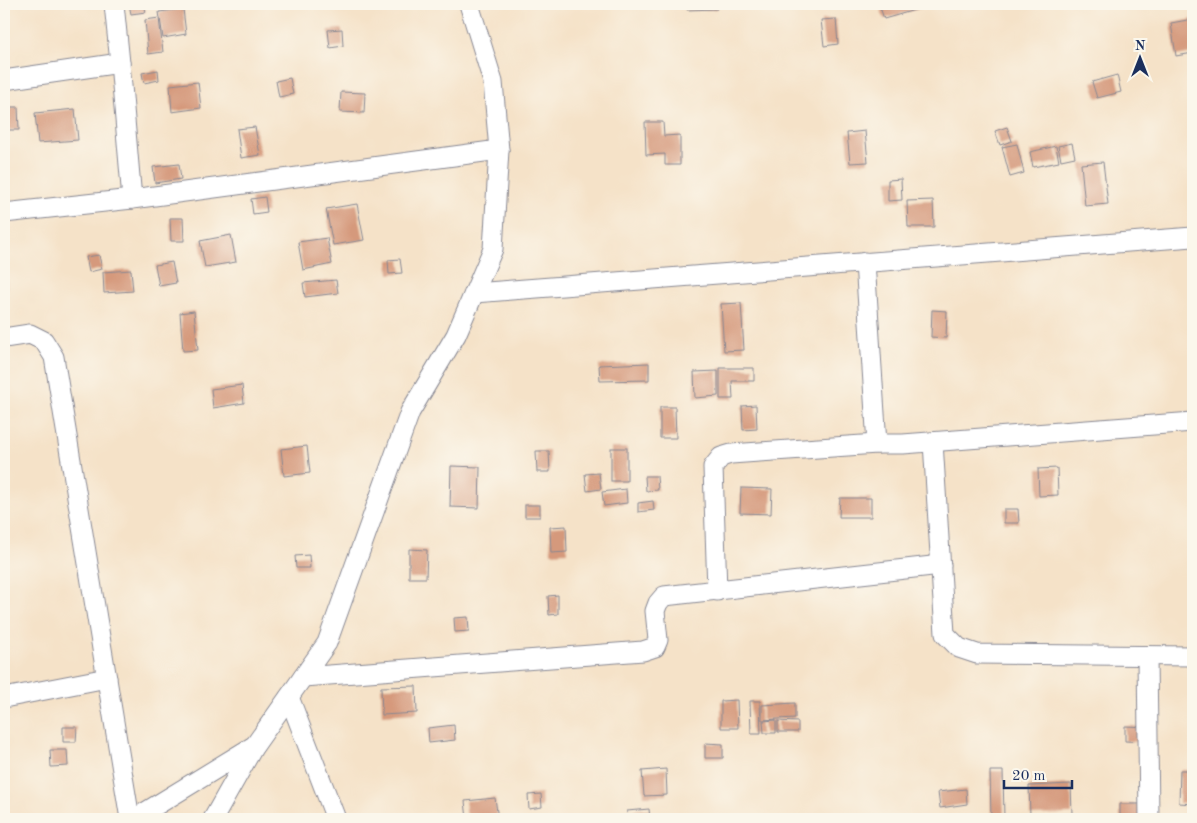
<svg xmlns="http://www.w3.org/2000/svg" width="1197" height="823" font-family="'Old Standard TT',serif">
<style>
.building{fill:#d5997c}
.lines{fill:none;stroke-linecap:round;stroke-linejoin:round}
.street-casing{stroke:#888893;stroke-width:21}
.street{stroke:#fff;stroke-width:19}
</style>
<rect width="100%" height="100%" fill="#fbf7ec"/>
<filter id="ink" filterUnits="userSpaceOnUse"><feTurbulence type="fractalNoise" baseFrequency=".02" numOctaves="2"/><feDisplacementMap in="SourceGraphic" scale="10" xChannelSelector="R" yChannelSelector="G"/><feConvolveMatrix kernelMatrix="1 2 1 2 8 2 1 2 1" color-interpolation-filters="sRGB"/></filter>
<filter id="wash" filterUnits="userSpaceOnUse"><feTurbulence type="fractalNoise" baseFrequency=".0096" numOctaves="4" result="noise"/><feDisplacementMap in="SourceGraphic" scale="20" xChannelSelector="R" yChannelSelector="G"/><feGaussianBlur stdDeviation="1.12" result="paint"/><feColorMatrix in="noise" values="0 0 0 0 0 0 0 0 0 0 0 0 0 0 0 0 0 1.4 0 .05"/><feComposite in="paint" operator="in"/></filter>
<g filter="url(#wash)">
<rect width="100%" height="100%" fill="#f5e2c8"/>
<g id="blocks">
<g class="building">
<polygon points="129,4 144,4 146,12 131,14"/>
<polygon points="687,4 717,4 717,9 687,10"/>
<polygon points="879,4 924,4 925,7 884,19"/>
<polygon points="183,9 186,34 163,38 159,12"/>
<polygon points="159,18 163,52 148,54 145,20"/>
<polygon points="836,19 838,44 824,46 821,20"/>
<polygon points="1193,19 1193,53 1176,56 1171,23"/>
<polygon points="342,29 343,46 330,48 328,30"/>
<polygon points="158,70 159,80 144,83 142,73"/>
<polygon points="1117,75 1121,92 1097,98 1092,82"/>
<polygon points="290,78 293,94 279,97 276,81"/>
<polygon points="198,82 201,108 172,112 170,85"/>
<polygon points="341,92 365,93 364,113 340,112"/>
<polygon points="4,107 18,107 19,130 4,130"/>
<polygon points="75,109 78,140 38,143 35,113"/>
<polygon points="645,122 663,122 664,136 680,135 680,165 665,165 665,154 646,155"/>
<polygon points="255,127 260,155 241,158 237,129"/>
<polygon points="1007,127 1012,141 1000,145 995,131"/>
<polygon points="865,131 868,162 850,163 847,133"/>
<polygon points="1072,143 1075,157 1061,160 1058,146"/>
<polygon points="1017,144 1024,173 1010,177 1002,147"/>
<polygon points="1056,146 1059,162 1033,167 1030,152"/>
<polygon points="1103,162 1108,204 1085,206 1081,164"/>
<polygon points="179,164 181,179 155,183 153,167"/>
<polygon points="901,179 902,200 888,201 888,180"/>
<polygon points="265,197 267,212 253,214 251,199"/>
<polygon points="933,200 934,227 908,227 907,201"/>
<polygon points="357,204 364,240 333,245 326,209"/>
<polygon points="170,218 183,218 184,241 171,241"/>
<polygon points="231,235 236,262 205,267 200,241"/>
<polygon points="327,238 332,264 303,270 298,242"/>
<polygon points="99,255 102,269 89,272 86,257"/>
<polygon points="400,259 402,273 389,274 388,260"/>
<polygon points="172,262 176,283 159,286 155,265"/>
<polygon points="131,270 133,291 104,293 103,272"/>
<rect x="4" y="277" width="3" height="29"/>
<polygon points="336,280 338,293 305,297 303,283"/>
<polygon points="741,303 744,350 724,351 721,304"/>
<polygon points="932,310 947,311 946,338 931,337"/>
<polygon points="194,311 198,350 183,351 180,313"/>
<polygon points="649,363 649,380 600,381 599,365"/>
<polygon points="720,368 754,368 754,381 732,381 733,399 720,399"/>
<polygon points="718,371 718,396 695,398 694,372"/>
<polygon points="242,385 244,403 213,408 211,389"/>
<polygon points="756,405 757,429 743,430 742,406"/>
<polygon points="660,407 675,407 676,438 660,438"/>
<polygon points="307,446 310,473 284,476 281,449"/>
<rect x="611" y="448" width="16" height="33"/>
<polygon points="536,451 549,451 550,472 537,472"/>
<polygon points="451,466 480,467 479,508 450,507"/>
<polygon points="1057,468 1058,495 1039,496 1038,469"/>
<polygon points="599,473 601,489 587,491 585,474"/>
<polygon points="645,476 657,476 658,490 646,491"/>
<polygon points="741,488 772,489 771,514 740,513"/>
<polygon points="626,489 627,503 604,506 602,492"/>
<polygon points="840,498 871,498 871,517 839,517"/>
<polygon points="653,501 654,510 638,512 638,503"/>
<rect x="525" y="505" width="15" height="12"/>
<polygon points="1004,509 1018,509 1019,523 1004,523"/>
<polygon points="566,526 567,552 551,553 550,527"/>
<polygon points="409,549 427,550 426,578 409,578"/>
<polygon points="309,555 310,568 296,568 295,556"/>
<polygon points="558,595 558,614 549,615 548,596"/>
<polygon points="468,617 469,631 455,632 454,618"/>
<polygon points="416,686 417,713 382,715 381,687"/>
<polygon points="737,700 738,728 721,728 721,701"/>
<polygon points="750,701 760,701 761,734 751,734"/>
<polygon points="795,703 795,718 762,720 762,705"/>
<polygon points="776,720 776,733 764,733 763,721"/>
<polygon points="778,721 798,722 798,732 778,732"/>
<polygon points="454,725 455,740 429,743 428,728"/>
<polygon points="1125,726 1149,727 1149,742 1125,741"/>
<polygon points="63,727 77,727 76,742 63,742"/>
<polygon points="705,743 723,744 723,758 705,758"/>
<polygon points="50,750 67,750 68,766 51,767"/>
<polygon points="666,769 667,795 644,796 642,771"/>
<polygon points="1180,770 1193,770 1193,804 1179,803"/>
<polygon points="990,771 1003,771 1004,819 991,819"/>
<polygon points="1071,784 1072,814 1030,815 1029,786"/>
<polygon points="966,789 967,804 940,808 938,792"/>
<polygon points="541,794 542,807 529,809 528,795"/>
<polygon points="495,798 498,819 467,819 465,801"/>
<polygon points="1120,804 1143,804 1144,819 1120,819"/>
<polygon points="649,809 650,819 628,819 627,811"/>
</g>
</g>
</g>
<g filter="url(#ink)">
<use href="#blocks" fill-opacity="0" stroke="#888893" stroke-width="1"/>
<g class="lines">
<g class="street-casing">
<g id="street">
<polyline points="114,4 120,63 132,199"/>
<polyline points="4,80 120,63"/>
<polyline points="4,213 132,199 499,150"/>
<polyline points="865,262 877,444"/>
<polyline points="474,293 1193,237"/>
<polyline points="4,338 30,334 44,341 54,357 130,819"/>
<polyline points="933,442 945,634 959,648 977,654 1193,656"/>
<polyline points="717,591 713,467 721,457 731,454 877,444 903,444 1193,422"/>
<polyline points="1147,656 1149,819"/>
<polyline points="303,677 643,651 655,647 658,640 655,611 658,603 664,596 941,565"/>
<polyline points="289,697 336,819"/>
<polyline points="4,698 107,678"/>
<polyline points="134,819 255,745 327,643 410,412 456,335 493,249 499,150 493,82 469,4"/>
<polyline points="213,819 254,746"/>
</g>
</g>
<use href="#street" class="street"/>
</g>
</g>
<rect width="1197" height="823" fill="none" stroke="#fbf7ec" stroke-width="20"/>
<g transform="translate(1140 58)" stroke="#fbf7ec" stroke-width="4" paint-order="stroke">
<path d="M0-4L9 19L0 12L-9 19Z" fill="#1b2f5e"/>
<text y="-8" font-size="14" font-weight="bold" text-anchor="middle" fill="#1b2f5e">N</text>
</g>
<path d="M1004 780v8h68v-8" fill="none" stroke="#1b2f5e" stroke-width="2.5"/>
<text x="1012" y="780" font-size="15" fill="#1b2f5e" stroke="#fbf7ec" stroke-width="4" paint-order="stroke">20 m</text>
</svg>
